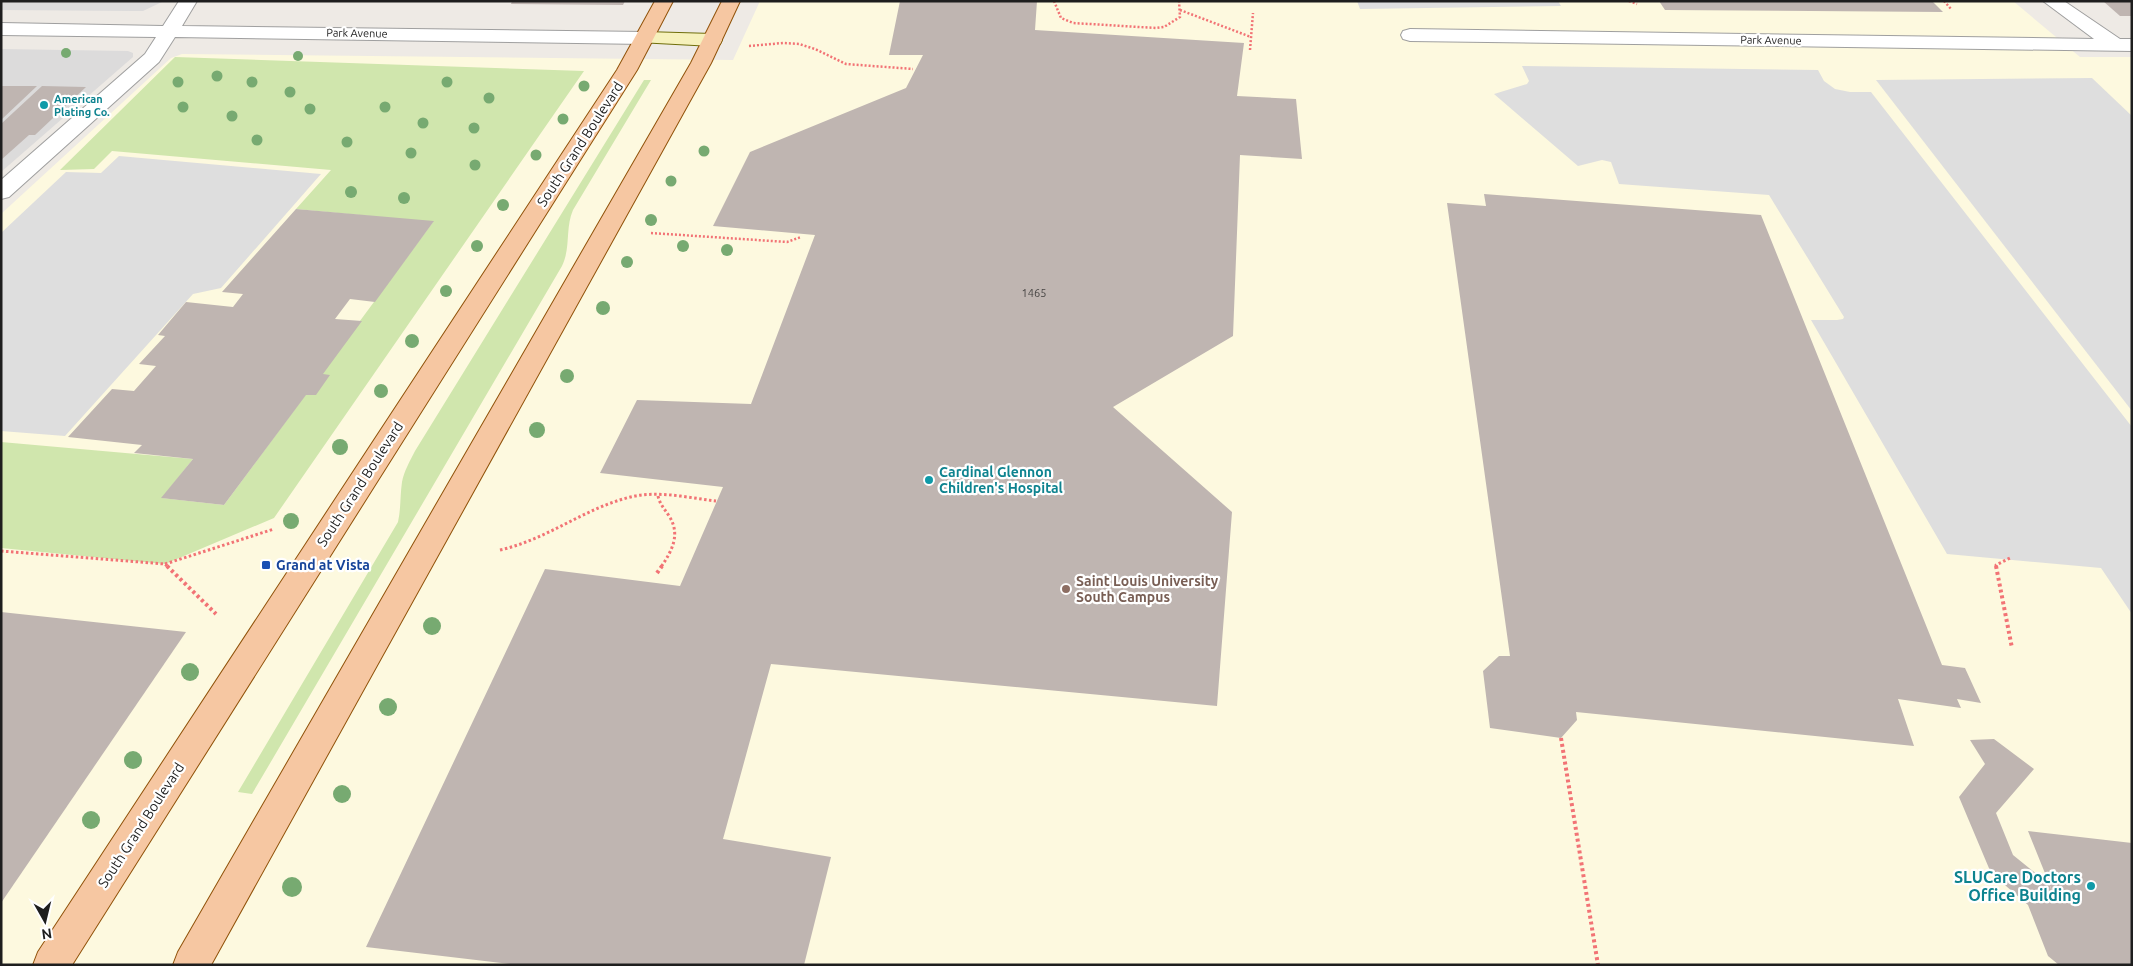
<svg xmlns="http://www.w3.org/2000/svg" width="2133" height="966" font-family="Ubuntu,sans-serif">
<style>
.residential{fill:#dcdbdb}
.education{fill:#fdf9df}
.grass{fill:#d0e6ad}
.parking{fill:#dedede}
.building{fill:#bfb5b1}
.lines{fill:none;stroke-linecap:round;stroke-linejoin:round}
.street-casing{stroke:#9f9f9f;stroke-width:2}
.secondary-casing{stroke:#6f6e0b;stroke-width:2}
.primary-casing{stroke:#905209;stroke-width:2}
.path-far2{stroke:#f27375;stroke-width:2.5;stroke-dasharray:2 2;stroke-linecap:butt}
.path-far1{stroke:#f27375;stroke-width:3;stroke-dasharray:2.5 2.5;stroke-linecap:butt}
.path{stroke:#f27375;stroke-width:4;stroke-dasharray:3 3;stroke-linecap:butt}
.street{fill:#fff;fill-rule:evenodd}
.secondary{fill:#f6f1bc;fill-rule:evenodd}
.primary{fill:#f6c7a2;fill-rule:evenodd}
.tree{fill:#77aa71}
.culture-dot{fill:#0f9aa8;stroke:#fff;stroke-width:2}
.transit-dot{fill:#1a4fb4;stroke:#fff;stroke-width:2}
.education-dot{fill:#8d6e63;stroke:#fff;stroke-width:2}
.labels{text-anchor:middle;dominant-baseline:central;stroke-width:4.5;stroke-linejoin:round;paint-order:stroke}
.far-street-label{font-size:11px;fill:#1e1e1e;stroke:#fff}
.far-culture-label{font-size:11px;font-weight:bold;fill:#0d838f;stroke:#fff;text-anchor:start}
.number-label{font-size:11px;fill:#464443}
.street-label{font-size:14px;fill:#1e1e1e;stroke:#fff}
.culture-label{font-size:14px;font-weight:bold;fill:#0d838f;stroke:#fff;text-anchor:start}
.transit-label{font-size:14px;font-weight:bold;fill:#164399;stroke:#fff;text-anchor:start}
.education-label{font-size:14px;font-weight:bold;fill:#785e54;stroke:#fff;text-anchor:start}
.near-culture-label{font-size:16px;font-weight:bold;fill:#0d838f;stroke:#fff;text-anchor:end}
</style>
<rect width="100%" height="100%" fill="#eeeae5"/>
<g class="residential">
<polygon points="1,1 164,1 143,11 133,11 1,10"/>
<polygon points="1,49 128,51 133,53 133,57 1,172"/>
</g>
<polygon class="education" points="760,1 2013,1 2080,57 2132,57 2132,965 1,965 1,214 171,58 182,54 733,60"/>
<g class="grass">
<polygon points="175,57 584,71 274,518 165,564 1,548 1,442 193,459 162,498 224,505 433,222 296,209 331,170 112,151 94,169 60,170"/>
<path d="M644 80H651L573 210C565 229 571 247 562 266L252 794 238 792 398 522C401 509 400 495 402 482 404 471 410 461 415 451Z"/>
</g>
<g class="parking">
<polygon points="1357,1 1558,1 1561,6 1360,9"/>
<polygon points="1522,66 1818,70 1824,81 1835,89 1850,92 1871,92 2132,427 2132,614 2101,568 1947,554 1811,320 1837,320 1843,319 1844,317 1769,195 1619,184 1611,162 1602,160 1578,166 1494,94 1527,84 1529,81"/>
<polygon points="2092,78 2132,116 2132,411 1876,80"/>
<polygon points="119,156 321,174 221,288 193,294 65,436 1,431 1,233 66,172 101,173"/>
</g>
<g class="building">
<polygon points="512,1 625,1 623,5 511,4"/>
<polygon points="900,1 1037,1 1035,30 1244,43 1237,96 1296,99 1302,159 1240,155 1233,336 1113,407 1232,512 1217,706 771,664 723,839 831,857 804,965 519,965 366,947 545,569 680,586 723,487 600,473 637,400 751,404 815,235 713,226 750,152 906,88 923,55 889,55"/>
<polygon points="1659,1 1932,1 1943,12 1665,10"/>
<polygon points="2103,1 2132,1 2132,16 2120,16"/>
<polygon points="1,86 37,86 1,120"/>
<polygon points="42,86 86,87 35,135 29,135 1,160 1,124"/>
<polygon points="1484,194 1761,215 1942,665 1965,668 1981,703 1957,699 1961,708 1898,699 1914,746 1576,712 1577,720 1561,738 1490,728 1483,671 1499,656 1510,656 1447,203 1486,206"/>
<polygon points="296,209 434,221 375,302 350,299 335,319 362,321 323,374 330,375 316,395 306,395 224,505 161,498 193,459 134,453 142,445 68,437 112,389 134,391 156,366 139,364 165,336 158,335 186,302 233,307 243,294 222,292"/>
<polygon points="1,612 186,632 1,903"/>
<polygon points="1994,739 2034,769 1996,813 2013,855 2049,884 2057,903 2028,831 2132,843 2132,965 2059,965 2048,956 2028,905 1991,873 1959,797 1985,764 1970,740"/>
</g>
<g class="lines">
<g class="street-casing">
<g id="street">
<polygon points="179,1 197,1 182,26 645,32 652,34 654,38 652,42 645,44 175,37 159,62 9,197 1,199 1,180 145,54 156,37 1,35 1,23 163,26"/>
<polygon points="2043,1 2064,1 2120,39 2132,39 2132,51 1410,41 1403,39 1401,35 1403,31 1410,29 2094,39"/>
</g>
</g>
<g class="secondary-casing">
<polygon id="secondary" points="645,32 713,34 720,36 722,40 720,44 713,46 638,42 636,38 638,34"/>
</g>
<g class="primary-casing">
<g id="primary">
<polygon points="655,1 673,1 637,70 72,965 33,965 38,952 617,70"/>
<polygon points="722,1 740,1 711,63 211,965 173,965 178,952 691,63"/>
</g>
</g>
<g class="path-far2">
<polyline points="1054,1 1061,18 1073,23 1156,28 1164,27 1180,17 1179,1"/>
<polyline points="1629,1 1637,4"/>
<polyline points="1944,1 1951,9"/>
<polyline points="1180,10 1251,37"/>
<polyline points="749,46 783,43 799,44 815,49 846,64 913,69"/>
<polyline points="1250,50 1253,13"/>
<polyline points="651,233 787,242 801,237"/>
</g>
<g class="path-far1">
<path d="M658 496C660 505 665 509 669 516 681 534 672 551 661 567"/>
<path d="M500 550C549 539 587 506 635 496 661 491 690 498 716 501"/>
<polyline points="1,551 165,564 168,567"/>
<polyline points="165,564 274,529"/>
<polyline points="1996,567 1996,565 2012,557"/>
</g>
<g class="path">
<polyline points="167,566 216,614"/>
<polyline points="1996,566 2012,648"/>
<polyline points="657,573 662,566"/>
<polyline points="1561,738 1598,965"/>
</g>
<use href="#street" class="street"/>
<use href="#secondary" class="secondary"/>
<use href="#primary" class="primary"/>
</g>
<g class="tree">
<circle cx="66" cy="53" r="5"/>
<circle cx="298" cy="56" r="5"/>
<circle cx="217" cy="76" r="5.5"/>
<circle cx="178" cy="82" r="5.5"/>
<circle cx="252" cy="82" r="5.5"/>
<circle cx="447" cy="82" r="5.5"/>
<circle cx="584" cy="86" r="5.5"/>
<circle cx="290" cy="92" r="5.5"/>
<circle cx="489" cy="98" r="5.5"/>
<circle cx="183" cy="107" r="5.5"/>
<circle cx="385" cy="107" r="5.5"/>
<circle cx="310" cy="109" r="5.5"/>
<circle cx="232" cy="116" r="5.5"/>
<circle cx="563" cy="119" r="5.5"/>
<circle cx="423" cy="123" r="5.5"/>
<circle cx="474" cy="128" r="5.5"/>
<circle cx="257" cy="140" r="5.5"/>
<circle cx="347" cy="142" r="5.5"/>
<circle cx="704" cy="151" r="5.5"/>
<circle cx="411" cy="153" r="5.5"/>
<circle cx="536" cy="155" r="5.5"/>
<circle cx="475" cy="165" r="5.5"/>
<circle cx="671" cy="181" r="5.5"/>
<circle cx="351" cy="192" r="6"/>
<circle cx="404" cy="198" r="6"/>
<circle cx="503" cy="205" r="6"/>
<circle cx="651" cy="220" r="6"/>
<circle cx="477" cy="246" r="6"/>
<circle cx="683" cy="246" r="6"/>
<circle cx="727" cy="250" r="6"/>
<circle cx="627" cy="262" r="6"/>
<circle cx="446" cy="291" r="6"/>
<circle cx="603" cy="308" r="7"/>
<circle cx="412" cy="341" r="7"/>
<circle cx="567" cy="376" r="7"/>
<circle cx="381" cy="391" r="7"/>
<circle cx="537" cy="430" r="8"/>
<circle cx="340" cy="447" r="8"/>
<circle cx="291" cy="521" r="8"/>
<circle cx="432" cy="626" r="9"/>
<circle cx="190" cy="672" r="9"/>
<circle cx="388" cy="707" r="9"/>
<circle cx="133" cy="760" r="9"/>
<circle cx="342" cy="794" r="9"/>
<circle cx="91" cy="820" r="9"/>
<circle cx="292" cy="887" r="10"/>
</g>
<g class="culture-dot">
<circle cx="44" cy="105" r="5"/>
<circle cx="929" cy="480" r="5"/>
<circle cx="2091" cy="886" r="5"/>
</g>
<rect class="transit-dot" x="261" y="560" width="10" height="10" rx="2.5"/>
<circle class="education-dot" cx="1066" cy="589" r="5"/>
<g class="labels">
<g class="far-street-label">
<text transform="translate(357 33) rotate(1)">Park Avenue</text>
<text transform="translate(1771 40) rotate(1)">Park Avenue</text>
</g>
<g class="far-culture-label">
<text x="54" y="99">American<tspan x="54" dy="13">Plating Co.</tspan></text>
</g>
<g class="number-label">
<text x="1034" y="293">1465</text>
</g>
<g class="street-label">
<text transform="translate(580 144) rotate(-57)">South Grand Boulevard</text>
<text transform="translate(360 484) rotate(-57)">South Grand Boulevard</text>
<text transform="translate(141 825) rotate(-57)">South Grand Boulevard</text>
</g>
<g class="culture-label">
<text x="939" y="472">Cardinal Glennon<tspan x="939" dy="16">Children's Hospital</tspan></text>
</g>
<g class="transit-label">
<text x="276" y="565">Grand at Vista</text>
</g>
<g class="education-label">
<text x="1076" y="581">Saint Louis University<tspan x="1076" dy="16">South Campus</tspan></text>
</g>
<g class="near-culture-label">
<text x="2081" y="877">SLUCare Doctors<tspan x="2081" dy="18">Office Building</tspan></text>
</g>
</g>
<rect width="2133" height="966" fill="none" stroke="#1e1e1e" stroke-width="5"/>
<g transform="translate(45 921) rotate(172)" stroke="#ffffff" stroke-width="4" paint-order="stroke">
<path d="M0-4L9 19L0 12L-9 19Z" fill="#1e1e1e"/>
<text y="-8" font-size="14" font-weight="bold" text-anchor="middle" fill="#1e1e1e">N</text>
</g>
</svg>
